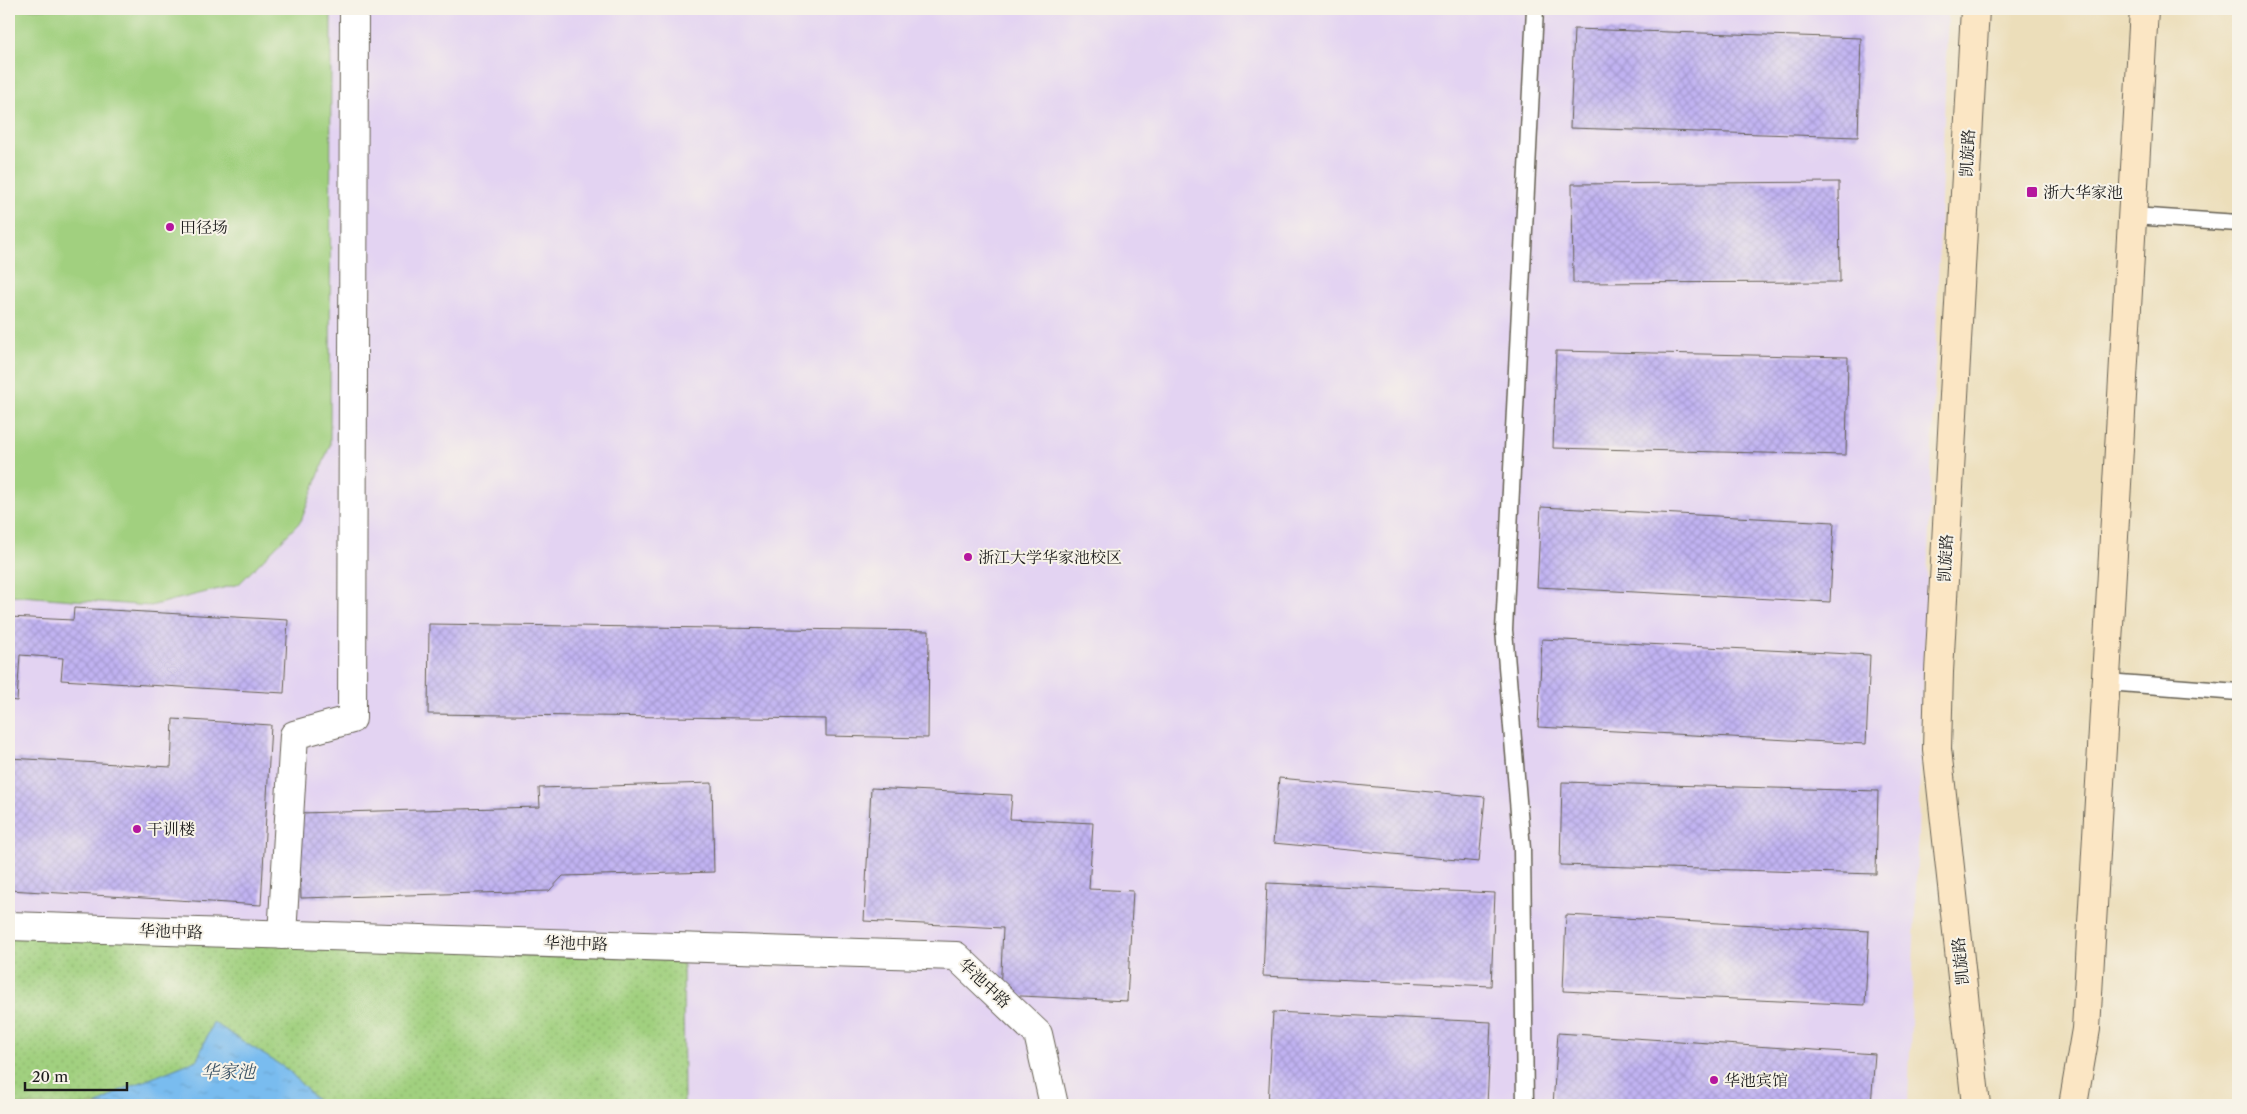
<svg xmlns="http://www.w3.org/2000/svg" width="2247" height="1114" font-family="'Libre Caslon Text','Noto Serif SC',serif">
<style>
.built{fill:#e3d3f2}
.green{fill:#a1d07f;stroke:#5e764e}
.park{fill:url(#park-dots);stroke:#5e764e}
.water{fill:url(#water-ripples);stroke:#4a6c86}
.building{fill:url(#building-cross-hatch)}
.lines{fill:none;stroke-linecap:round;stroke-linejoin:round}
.lane-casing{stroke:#656053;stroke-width:19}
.street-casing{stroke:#656053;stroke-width:30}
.secondary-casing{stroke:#656053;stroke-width:30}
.lane{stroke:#fff;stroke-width:16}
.street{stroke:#fff;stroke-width:28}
.secondary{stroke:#fbe6c4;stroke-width:28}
.poi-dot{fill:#b5179e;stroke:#f7f3e8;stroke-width:2}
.labels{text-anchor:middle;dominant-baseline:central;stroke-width:4;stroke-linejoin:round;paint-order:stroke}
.street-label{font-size:16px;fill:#1c1c1c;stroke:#f7f3e8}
.poi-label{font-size:16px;fill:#1c1c1c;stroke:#f7f3e8;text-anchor:start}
.water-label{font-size:18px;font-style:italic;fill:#3d5466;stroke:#f7f3e8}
</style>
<defs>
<pattern id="park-dots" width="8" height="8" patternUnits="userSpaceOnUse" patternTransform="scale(1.25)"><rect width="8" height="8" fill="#a1d07f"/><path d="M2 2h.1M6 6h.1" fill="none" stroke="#8ab26d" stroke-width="1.8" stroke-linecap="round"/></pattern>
<pattern id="water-ripples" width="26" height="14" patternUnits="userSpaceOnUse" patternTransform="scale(1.25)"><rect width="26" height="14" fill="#79bcef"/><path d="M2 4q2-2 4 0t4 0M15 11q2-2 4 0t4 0" fill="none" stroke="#68a1cc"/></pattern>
<pattern id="building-cross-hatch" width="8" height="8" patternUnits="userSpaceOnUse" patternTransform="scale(1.25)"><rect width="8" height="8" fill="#c1b3f2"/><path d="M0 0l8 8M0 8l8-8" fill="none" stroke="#a599cf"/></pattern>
</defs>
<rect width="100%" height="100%" fill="#f7f3e8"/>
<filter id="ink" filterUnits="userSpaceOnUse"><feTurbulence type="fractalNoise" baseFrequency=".02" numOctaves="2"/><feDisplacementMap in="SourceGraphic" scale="10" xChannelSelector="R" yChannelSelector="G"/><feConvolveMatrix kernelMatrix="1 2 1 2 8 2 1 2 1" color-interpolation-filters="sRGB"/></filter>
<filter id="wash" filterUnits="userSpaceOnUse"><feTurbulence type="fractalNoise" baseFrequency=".0096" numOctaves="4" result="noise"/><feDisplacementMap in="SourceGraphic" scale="20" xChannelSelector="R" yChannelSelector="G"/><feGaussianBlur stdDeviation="1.12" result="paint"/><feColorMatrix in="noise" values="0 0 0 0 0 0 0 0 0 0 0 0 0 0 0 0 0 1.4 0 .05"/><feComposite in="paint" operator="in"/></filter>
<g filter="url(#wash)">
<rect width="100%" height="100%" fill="#ecdeba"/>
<polygon class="built" points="9,9 1948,9 1908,1105 9,1105"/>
<polygon class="green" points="9,9 331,9 330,445 301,521 239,584 150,606 9,595"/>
<polygon class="park" points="9,926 683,947 684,1105 9,1105"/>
<polygon class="water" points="213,1022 288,1070 321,1105 96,1105 119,1091 197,1060"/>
<g id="blocks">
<g class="building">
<polygon points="1574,29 1861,38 1858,137 1570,128"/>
<polygon points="1839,182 1840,282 1573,283 1572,184"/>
<polygon points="1556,351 1848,357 1846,455 1553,448"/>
<polygon points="1541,507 1834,522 1830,602 1537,587"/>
<polygon points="74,608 288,620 284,693 61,680 63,658 20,655 17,701 9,700 9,617 73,620"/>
<polygon points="429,624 929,631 928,738 826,736 826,719 428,714"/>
<polygon points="1542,639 1870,655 1866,744 1538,727"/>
<polygon points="173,719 271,725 261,905 9,890 9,758 171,767"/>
<polygon points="1279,778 1485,797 1479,862 1273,843"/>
<polygon points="1562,782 1878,791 1876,874 1560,865"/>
<polygon points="712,783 714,872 563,876 549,891 301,898 299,813 540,807 539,788"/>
<polygon points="871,788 1012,795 1010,819 1093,823 1089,889 1133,891 1127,1001 1000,995 1003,928 864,921"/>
<polygon points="1267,883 1495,893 1491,986 1263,976"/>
<polygon points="1566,915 1869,931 1865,1005 1563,991"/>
<polygon points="1273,1012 1491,1022 1487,1105 1268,1105"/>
<polygon points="1558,1033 1875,1054 1871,1105 1553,1105"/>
</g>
</g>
</g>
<g filter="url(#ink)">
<use href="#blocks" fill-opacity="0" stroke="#656053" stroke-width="1"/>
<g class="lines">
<g class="lane-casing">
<g id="lane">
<polyline points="2133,216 2238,223"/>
<polyline points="2107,682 2238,692"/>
<polyline points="1525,1105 1522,849 1504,630 1535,9"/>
</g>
</g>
<g class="street-casing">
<g id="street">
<polyline points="9,926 956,956 1038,1034 1054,1105"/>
<polyline points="282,935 294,735 352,719 354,9"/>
</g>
</g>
<g class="secondary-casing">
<g id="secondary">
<polyline points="1975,9 1939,672 1937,749 1976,1105"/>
<polyline points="2073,1105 2086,1029 2144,9"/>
</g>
</g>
<use href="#lane" class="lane"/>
<use href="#street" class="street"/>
<use href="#secondary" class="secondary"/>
</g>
</g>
<g class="poi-dot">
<rect x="2026" y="186" width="12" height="12" rx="2.5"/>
<circle cx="170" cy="227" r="5"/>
<circle cx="968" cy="557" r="5"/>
<circle cx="137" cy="829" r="5"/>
<circle cx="1714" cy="1080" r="5"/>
</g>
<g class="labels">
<g class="street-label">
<text transform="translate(1967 153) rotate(-87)">凯旋路</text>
<text transform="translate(1945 558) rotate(-87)">凯旋路</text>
<text transform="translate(171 931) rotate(2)">华池中路</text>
<text transform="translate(576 943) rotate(2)">华池中路</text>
<text transform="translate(1960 961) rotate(-96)">凯旋路</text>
<text transform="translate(985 983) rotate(43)">华池中路</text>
</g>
<g class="poi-label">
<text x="2043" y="192">浙大华家池</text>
<text x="180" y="227">田径场</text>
<text x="978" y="557">浙江大学华家池校区</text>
<text x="147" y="829">干训楼</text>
<text x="1724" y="1080">华池宾馆</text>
</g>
<g class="water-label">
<text x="228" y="1072">华家池</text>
</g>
</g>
<rect width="2247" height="1114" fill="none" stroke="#f7f3e8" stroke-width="30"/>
<path d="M25 1082v8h102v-8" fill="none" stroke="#1c1c1c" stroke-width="2.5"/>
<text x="32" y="1082" font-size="15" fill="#1c1c1c" stroke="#f7f3e8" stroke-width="4" paint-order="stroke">20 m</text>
</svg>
